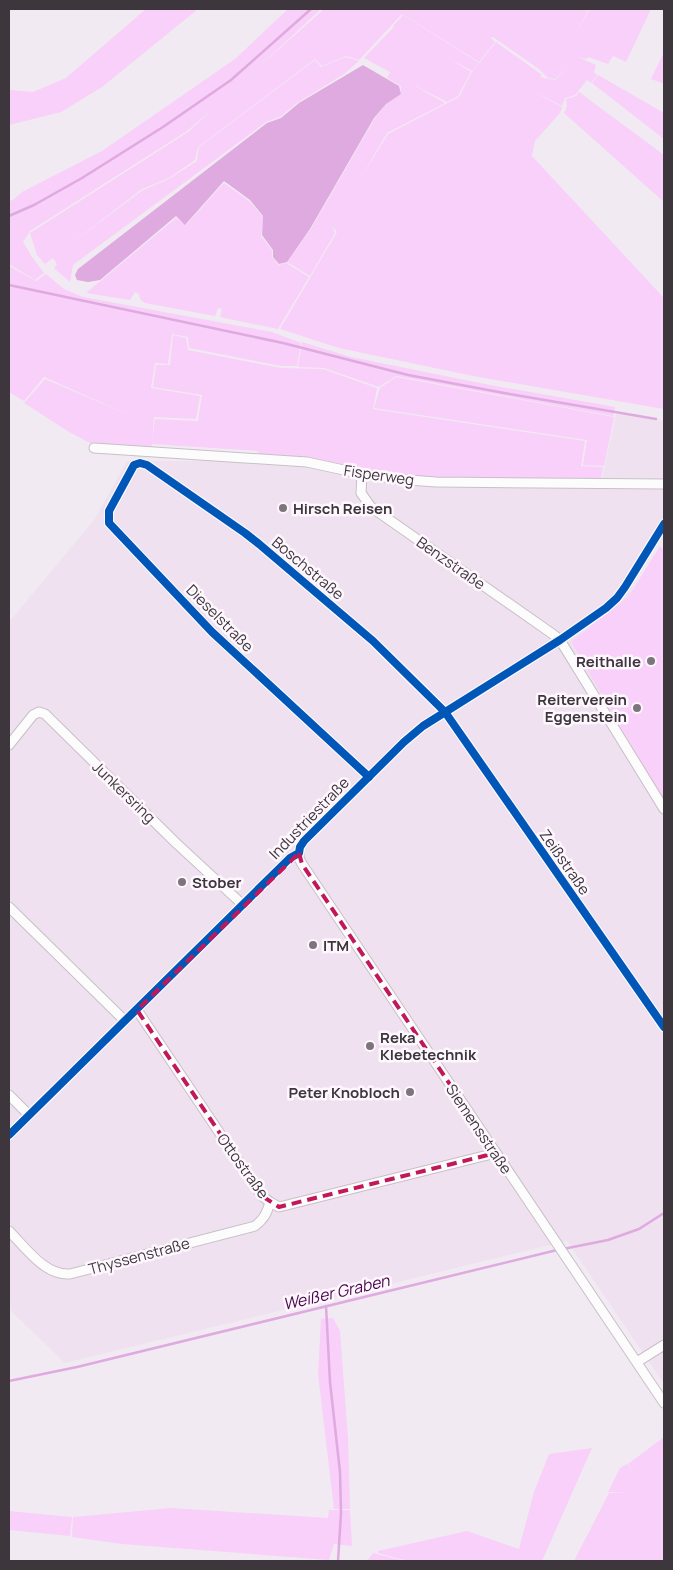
<svg xmlns="http://www.w3.org/2000/svg" width="673" height="1570" font-family="Manrope,sans-serif">
<style>
.built{fill:#f0e1f0}
.green{fill:#f8d0f9}
.water{fill:#deaadf}
.lines{fill:none;stroke-linecap:round;stroke-linejoin:round}
.stream{stroke:#deaadf;stroke-width:2.5}
.minor-casing{stroke:#c7c1c7;stroke-width:11}
.minor{stroke:#fdfcfd;stroke-width:9}
.cycleway-casing{stroke:#fef7fe;stroke-width:11}
.cycleway{stroke:#0057b8;stroke-width:8}
.marked{fill:none;stroke:#c2185b;stroke-width:4;stroke-dasharray:10 6;stroke-linejoin:round}
.poi-dot{fill:#7c767c;stroke:#fef7fe;stroke-width:2}
.labels{text-anchor:middle;dominant-baseline:central;stroke-width:5;stroke-linejoin:round;paint-order:stroke}
.street-label{font-size:15px;fill:#3d373d;stroke:#fef7fe}
.poi-label{font-size:15px;font-weight:bold;fill:#3d373d;stroke:#fef7fe;text-anchor:start}
.water-label{font-size:16px;font-style:italic;fill:#49074c;stroke:#fef7fe}
</style>
<rect width="100%" height="100%" fill="#f2eaf2"/>
<polygon class="built" points="616,414 664,421 664,524 628,597 571,642 648,774 664,799 664,1384 567,1241 65,1363 9,1309 9,622 94,520 127,461 224,461 287,465 310,467 374,482 446,488 600,488"/>
<g class="green">
<polygon points="146,9 198,9 102,87 61,112 9,125 9,90 33,92 66,78"/>
<polygon points="288,9 321,9 259,67 324,9 589,9 573,38 590,9 651,9 626,62 613,56 608,64 588,57 587,59 578,57 596,65 594,72 597,75 591,83 587,80 575,95 565,98 562,106 526,88 562,107 560,113 535,141 532,156 664,298 664,409 473,376 339,348 280,329 337,232 332,226 335,233 310,276 287,262 311,229 375,118 386,104 401,94 401,86 387,78 390,72 364,58 394,27 393,26 403,15 479,63 472,71 448,58 471,72 458,96 447,102 410,83 445,103 387,133 360,179 388,134 459,97 472,72 496,42 542,75 540,77 555,80 570,65 555,79 548,78 539,69 493,37 491,38 481,29 495,42 479,62 402,14 359,60 346,56 322,66 315,59 198,147 195,160 169,178 142,189 64,249 143,190 169,179 197,161 199,147 315,60 321,67 346,57 359,61 344,74 297,103 280,117 266,122 73,265 70,282 54,268 57,264 53,258 45,264 37,255 30,233 188,132 214,108 187,131 30,231 23,242 32,257 44,273 35,280 9,264 9,201 13,200 22,192 102,151 235,59"/>
<polygon points="664,52 664,84 651,79"/>
<polygon points="598,75 664,113 664,139 592,83"/>
<polygon points="579,92 664,155 664,202 564,113 567,106 566,99 576,96"/>
<polygon points="224,183 249,201 263,217 261,236 272,250 272,257 279,265 286,263 309,277 278,329 220,317 222,309 218,308 215,316 145,303 140,299 139,294 135,292 130,300 86,293 176,218 186,225"/>
<polygon points="9,266 36,281 46,274 64,289 83,297 272,332 301,343 297,366 281,366 189,348 188,337 172,334 168,364 155,363 151,388 200,396 196,419 154,417 152,442 155,419 198,421 202,395 153,387 156,365 170,365 173,335 186,338 188,350 281,368 323,369 377,388 373,409 585,441 581,466 603,467 601,479 435,478 382,473 292,456 259,455 258,451 152,444 151,448 136,446 136,448 94,445 69,432 24,403 45,379 141,420 44,377 24,401 9,392"/>
<polygon points="302,342 351,357 485,384 615,407 613,416 396,376 379,387 324,368 298,367"/>
<polygon points="396,377 614,417 604,466 583,465 587,440 374,408 380,388"/>
<polygon points="660,546 664,550 664,799 648,774 571,642 628,597"/>
<polygon points="333,1318 340,1331 348,1439 350,1509 334,1509 318,1374 321,1319"/>
<polygon points="664,1437 664,1561 574,1561 609,1493 631,1493 608,1492 620,1468 627,1464 635,1474 628,1464"/>
<polygon points="592,1448 542,1561 408,1561 378,1553 378,1551 467,1531 519,1549 534,1492 549,1454"/>
<polygon points="171,1508 328,1518 329,1510 350,1510 352,1546 334,1544 329,1560 122,1544 72,1537 73,1517"/>
<polygon points="9,1511 72,1517 70,1536 9,1530"/>
<polygon points="373,1553 405,1561 351,1561 368,1560"/>
</g>
<polygon class="water" points="363,65 399,86 401,94 386,104 374,118 310,229 287,262 279,264 273,257 273,250 262,235 263,216 250,200 224,181 185,225 176,216 100,280 88,282 77,280 75,275 78,269 267,123 281,118 299,103"/>
<g class="lines">
<g class="stream">
<polyline points="9,216 34,205 82,178 163,127 231,80 311,9"/>
<polyline points="9,285 283,343 408,375 504,393 656,419"/>
<polyline points="326,1306 330,1382 340,1472 341,1513 338,1561"/>
<polyline points="9,1381 77,1367 553,1251 608,1240 639,1229 664,1213"/>
</g>
<g class="minor-casing">
<g id="minor">
<polyline points="94,448 307,462 362,474 395,479 436,482 664,484"/>
<polyline points="362,474 361,493 371,507 554,635 560,640 664,809"/>
<polyline points="9,745 33,715 39,712 45,714 176,843 242,904"/>
<polyline points="369,777 212,632 109,523 109,511 134,465 140,463 147,465 245,533 259,544 373,641 445,712 664,1027"/>
<polyline points="299,853 299,858 302,864 664,1403"/>
<polyline points="9,907 125,1021"/>
<polyline points="137,1010 262,1196 270,1202 279,1207 496,1153"/>
<polyline points="9,1095 29,1115"/>
<polyline points="9,1135 290,858 299,853 300,847 304,841 404,742 423,726 560,640 606,608 617,598 625,587 664,524"/>
<path d="M9 1231C26 1248 45 1276 70 1274L255 1226C264 1219 267 1213 270 1202"/>
<polyline points="637,1362 664,1345"/>
</g>
</g>
<use href="#minor" class="minor"/>
<g class="cycleway-casing">
<g id="cycleway">
<polyline points="369,777 212,632 109,523 109,511 134,465 140,463 147,465 245,533 259,544 373,641 445,712 664,1027"/>
<polyline points="9,1135 290,858 299,853 300,847 304,841 404,742 423,726 560,640 606,608 617,598 625,587 664,524"/>
</g>
</g>
<use href="#cycleway" class="cycleway"/>
</g>
<path class="marked" d="M299 853 302 864 496 1153 279 1207 262 1196 137 1010Z"/>
<g class="poi-dot">
<circle cx="283" cy="508" r="5"/>
<circle cx="651" cy="661" r="5"/>
<circle cx="637" cy="708" r="5"/>
<circle cx="182" cy="882" r="5"/>
<circle cx="313" cy="945" r="5"/>
<circle cx="370" cy="1046" r="5"/>
<circle cx="410" cy="1092" r="5"/>
</g>
<g class="labels">
<g class="street-label">
<text transform="translate(379 475) rotate(8)">Fisperweg</text>
<text transform="translate(451 563) rotate(35)">Benzstraße</text>
<text transform="translate(308 568) rotate(40)">Boschstraße</text>
<text transform="translate(220 618) rotate(45)">Dieselstraße</text>
<text transform="translate(124 792) rotate(44)">Junkersring</text>
<text transform="translate(309 818) rotate(-46)">Industriestraße</text>
<text transform="translate(565 862) rotate(55)">Zeißstraße</text>
<text transform="translate(479 1129) rotate(56)">Siemensstraße</text>
<text transform="translate(243 1166) rotate(54)">Ottostraße</text>
<text transform="translate(139 1256) rotate(-15)">Thyssenstraße</text>
</g>
<g class="poi-label">
<text x="293" y="508">Hirsch Reisen</text>
<text x="641" y="661" text-anchor="end">Reithalle</text>
<text x="627" y="699" text-anchor="end">Reiterverein<tspan x="627" dy="17">Eggenstein</tspan></text>
<text x="192" y="882">Stober</text>
<text x="323" y="945">ITM</text>
<text x="380" y="1037">Reka<tspan x="380" dy="17">Klebetechnik</tspan></text>
<text x="400" y="1092" text-anchor="end">Peter Knobloch</text>
</g>
<g class="water-label">
<text transform="translate(336 1292) rotate(-13)">Weißer Graben</text>
</g>
</g>
<rect width="673" height="1570" fill="none" stroke="#3d373d" stroke-width="20"/>
</svg>
